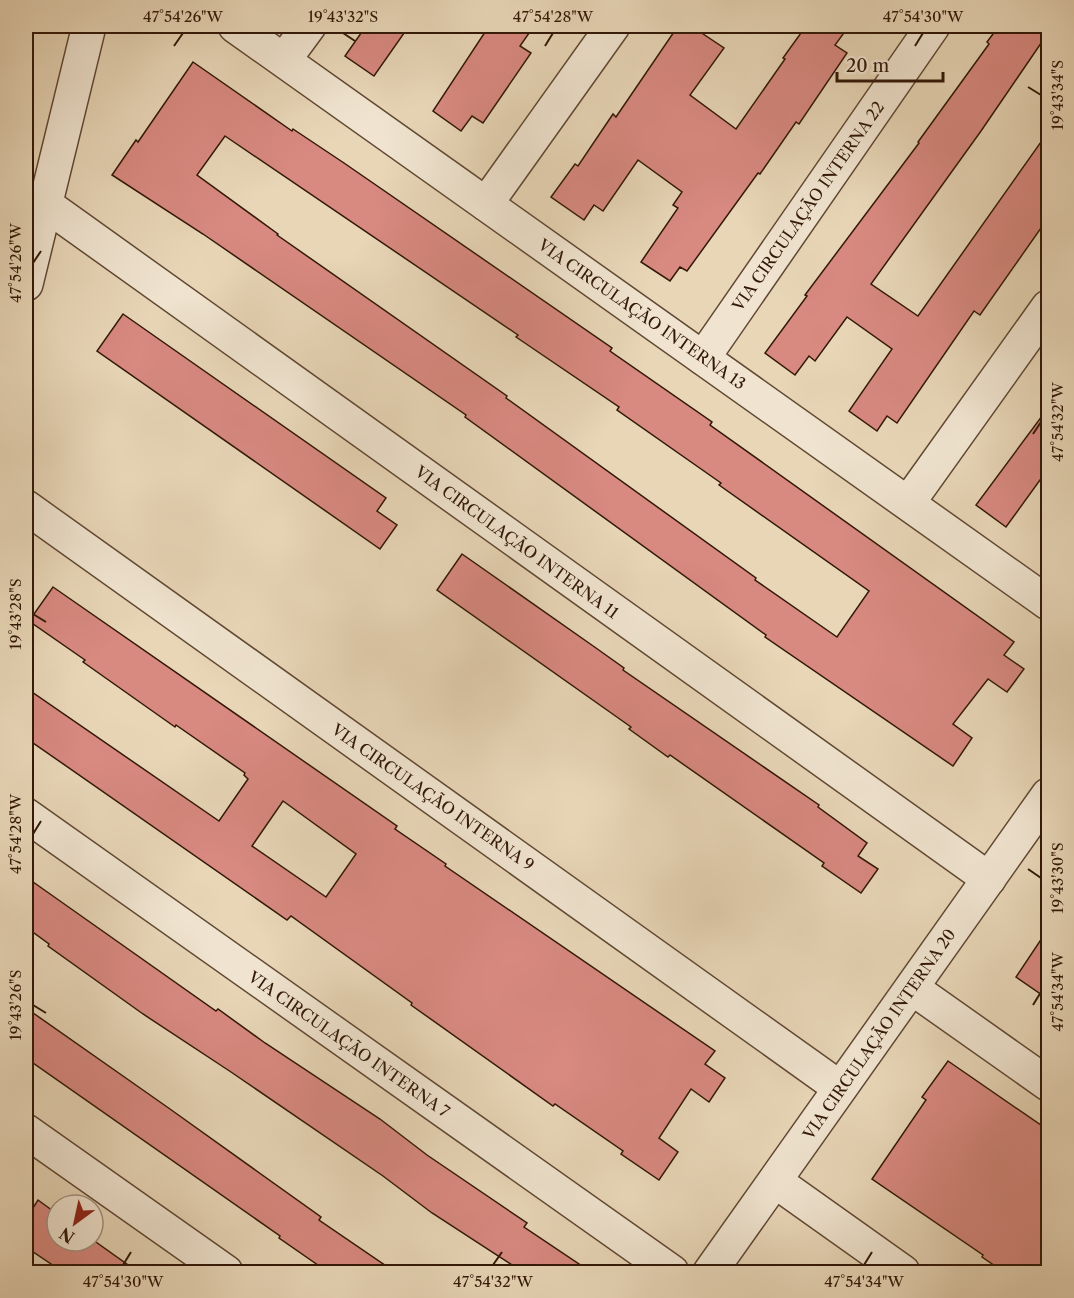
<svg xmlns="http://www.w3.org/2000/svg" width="1074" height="1298" font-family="'Libre Caslon Text',serif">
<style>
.building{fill:#d88980;stroke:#321807;stroke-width:1.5;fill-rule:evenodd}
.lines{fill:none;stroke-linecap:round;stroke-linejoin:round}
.minor-casing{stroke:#604833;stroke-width:36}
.minor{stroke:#f0e4d0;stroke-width:33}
.ticks{fill:none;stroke:#321807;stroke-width:2}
.labels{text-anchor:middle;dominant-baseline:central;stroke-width:4.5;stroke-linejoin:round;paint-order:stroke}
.street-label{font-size:16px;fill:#321807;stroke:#f0e4d0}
.neatline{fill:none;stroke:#321807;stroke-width:2}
.ticks-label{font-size:15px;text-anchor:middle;fill:#321807}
</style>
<rect width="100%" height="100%" fill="#e8d6b7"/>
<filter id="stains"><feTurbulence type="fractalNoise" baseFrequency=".00333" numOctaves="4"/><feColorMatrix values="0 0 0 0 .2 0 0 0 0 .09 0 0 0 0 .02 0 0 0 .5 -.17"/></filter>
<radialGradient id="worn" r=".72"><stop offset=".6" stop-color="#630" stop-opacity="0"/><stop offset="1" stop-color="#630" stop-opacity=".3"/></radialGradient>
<g class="building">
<polygon points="366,26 409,26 374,76 345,56"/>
<polygon points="489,26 534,26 520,46 531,53 483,123 472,116 461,131 433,111"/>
<polygon points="678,26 691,26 724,48 690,95 736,129 785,59 783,58 806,26 849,26 835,45 847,53 799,124 796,122 760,174 758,173 687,271 680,267 670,281 641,262 678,208 673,205 682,192 638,160 603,211 594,205 584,220 551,197 575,164 578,166 613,114 616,117"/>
<polygon points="999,26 1048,26 1048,33 981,131 871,284 918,316 1048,132 1048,218 980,315 974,311 897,423 887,416 877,431 849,411 892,349 847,317 815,361 809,356 795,375 765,353 807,296 805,295 919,143 918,142 989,44 987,42"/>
<path d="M193 62 292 131 293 129 344 163 612 348 610 351 712 422 710 425 1014 642 1004 655 1024 669 1007 692 988 679 953 724 972 738 953 766 765 637 766 635 465 417 466 415 203 234 112 175 136 140 138 142ZM225 136 518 335 516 337 619 407 617 410 721 483 719 485 869 591 837 637 755 580 756 578 506 398 507 396 277 235 278 234 197 175Z"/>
<polygon points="123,314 386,498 377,511 397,525 380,549 97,351"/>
<polygon points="1048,408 1048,469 1006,527 976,505"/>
<polygon points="462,554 596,648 624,668 623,670 819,805 818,807 867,843 858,856 878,869 861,893 822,866 824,863 670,755 668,757 629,729 631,727 437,590"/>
<path d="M53 587 397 826 395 829 446 864 445 866 715 1051 705 1064 725 1078 709 1102 691 1089 659 1138 678 1152 659 1180 621 1154 623 1151 555 1104 553 1106 411 1005 412 1003 291 916 287 920 26 738V688L219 821 248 779 244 775 245 773 176 725 175 727 83 662 85 660 29 621ZM283 801 356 854 326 897 252 846Z"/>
<polygon points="26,877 216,1011 218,1009 265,1043 380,1119 427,1155 527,1223 524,1227 591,1272 523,1272 432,1213 383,1176 231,1072 143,1014 48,946 49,944 26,927"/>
<polygon points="1048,929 1048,999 1016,977"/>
<polygon points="26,1008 170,1109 321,1217 319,1220 395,1272 328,1272 279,1238 280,1236 26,1058"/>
<polygon points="948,1061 1048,1130 1048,1272 1004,1272 982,1257 983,1255 872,1179 926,1100 922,1097"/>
<polygon points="38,1200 57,1214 57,1241 93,1240 138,1272 63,1272 26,1247 26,1219"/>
</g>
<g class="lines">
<g class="minor-casing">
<g id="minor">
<polyline points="235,26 1048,603"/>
<polyline points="284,60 309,26"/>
<polyline points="45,204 989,879"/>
<polyline points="486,204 613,26"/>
<polyline points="26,284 89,26"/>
<polyline points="703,358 933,26"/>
<polyline points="908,503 1048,307"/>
<polyline points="26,507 840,1088"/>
<polyline points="26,815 672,1272"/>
<polyline points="912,988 1048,1084"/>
<polyline points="26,1131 226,1272"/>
<polyline points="775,1181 903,1272"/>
<polyline points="710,1272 1048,795"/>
</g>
</g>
<use href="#minor" class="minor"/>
</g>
<path class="ticks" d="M343 33 355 41M174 46 183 33M545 46 553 33M915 46 923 33M1028 87 1041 95M33 263 41 251M1033 434 1041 422M33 614 46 622M33 834 41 821M1028 869 1041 878M33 1005 46 1013M1033 1005 1041 992M123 1265 131 1252M493 1265 502 1252M864 1265 872 1252"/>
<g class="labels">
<g class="street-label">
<text transform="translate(808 206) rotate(-55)">VIA CIRCULAÇÃO INTERNA 22</text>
<text transform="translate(642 314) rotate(35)">VIA CIRCULAÇÃO INTERNA 13</text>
<text transform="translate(517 542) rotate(36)">VIA CIRCULAÇÃO INTERNA 11</text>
<text transform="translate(433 797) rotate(35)">VIA CIRCULAÇÃO INTERNA 9</text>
<text transform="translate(879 1034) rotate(-55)">VIA CIRCULAÇÃO INTERNA 20</text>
<text transform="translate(349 1044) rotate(35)">VIA CIRCULAÇÃO INTERNA 7</text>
</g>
</g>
<rect width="1074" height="1298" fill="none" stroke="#e8d6b7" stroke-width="66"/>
<g transform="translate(75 1223) rotate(213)"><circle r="28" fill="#f0e4d0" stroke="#a49280" stroke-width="1.5"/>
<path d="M0-4.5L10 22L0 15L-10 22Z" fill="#8f2418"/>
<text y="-9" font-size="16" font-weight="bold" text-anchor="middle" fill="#321807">N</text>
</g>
<path d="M837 72v9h106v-9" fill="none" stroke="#321807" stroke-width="3"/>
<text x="846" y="72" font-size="18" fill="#321807" stroke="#f0e4d0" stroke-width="4.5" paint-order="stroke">20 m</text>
<rect x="33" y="33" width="1008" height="1232" class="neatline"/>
<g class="ticks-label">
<text x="183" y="22">47°54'26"W</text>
<text x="343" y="22">19°43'32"S</text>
<text x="553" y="22">47°54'28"W</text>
<text x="923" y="22">47°54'30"W</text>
<text transform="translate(1058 95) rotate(-90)" y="5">19°43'34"S</text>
<text transform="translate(16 263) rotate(-90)" y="5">47°54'26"W</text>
<text transform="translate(1058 422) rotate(-90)" y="5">47°54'32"W</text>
<text transform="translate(16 614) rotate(-90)" y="5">19°43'28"S</text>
<text transform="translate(16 834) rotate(-90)" y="5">47°54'28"W</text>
<text transform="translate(1058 878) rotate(-90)" y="5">19°43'30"S</text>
<text transform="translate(1058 992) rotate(-90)" y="5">47°54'34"W</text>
<text transform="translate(16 1005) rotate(-90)" y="5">19°43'26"S</text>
<text x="123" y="1287">47°54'30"W</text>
<text x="493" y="1287">47°54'32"W</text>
<text x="864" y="1287">47°54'34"W</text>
</g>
<rect width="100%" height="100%" filter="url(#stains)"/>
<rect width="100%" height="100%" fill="url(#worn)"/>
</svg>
